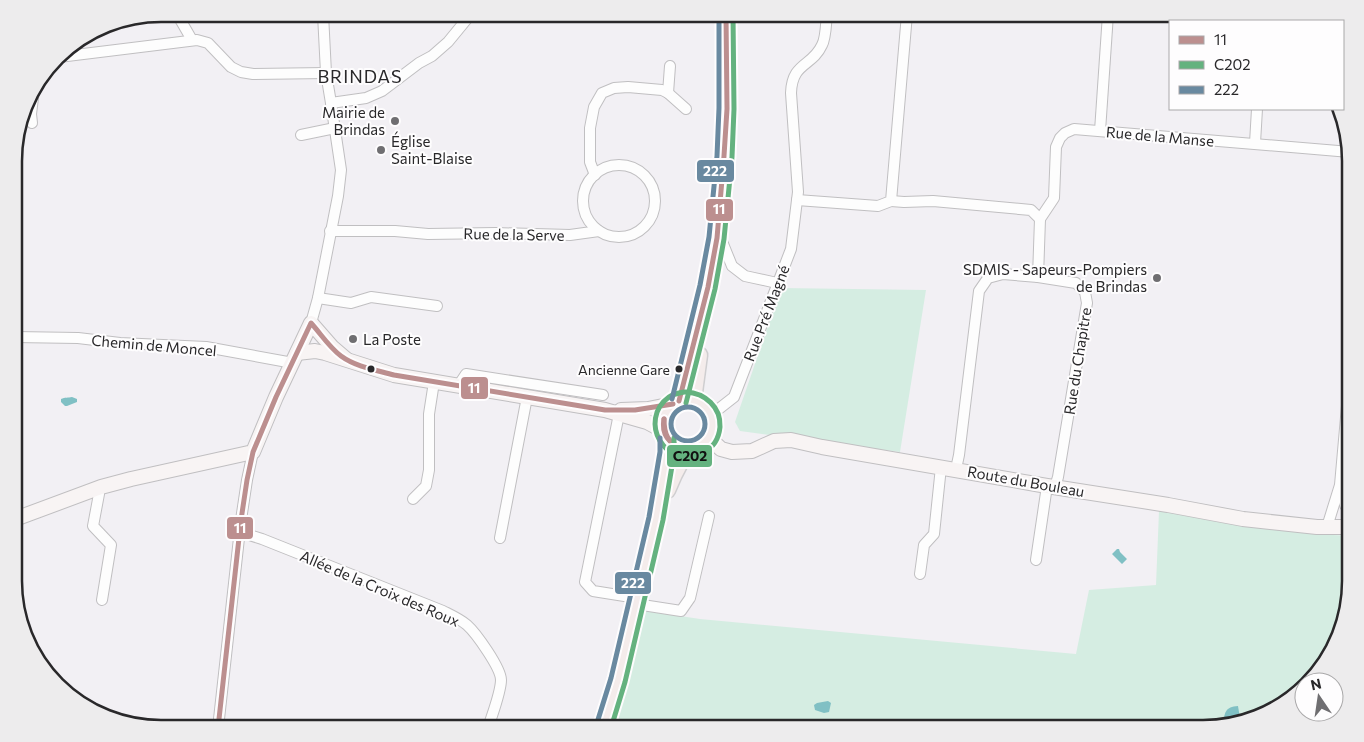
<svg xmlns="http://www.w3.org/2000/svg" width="1364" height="742" font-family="Commissioner,sans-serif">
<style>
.green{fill:#d5ede2}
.water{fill:#80c0c4}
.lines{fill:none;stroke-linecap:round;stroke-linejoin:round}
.street-casing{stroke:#c0bfc1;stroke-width:12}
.secondary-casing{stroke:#c0bfc1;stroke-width:16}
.primary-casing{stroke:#cfced0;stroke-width:19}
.street{stroke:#fdfdfd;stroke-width:10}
.secondary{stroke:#f8f4f4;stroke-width:14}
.primary{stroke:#f4eceb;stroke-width:16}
.bus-1-casing{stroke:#fefdfe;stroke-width:9}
.bus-2-casing{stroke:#fefdfe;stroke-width:9}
.bus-3-casing{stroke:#fefdfe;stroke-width:9}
.bus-1{stroke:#bc8f8f;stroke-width:5}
.bus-2{stroke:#64b27f;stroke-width:5}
.bus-3{stroke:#6989a0;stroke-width:5}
.poi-dot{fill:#6f6e71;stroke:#fefdfe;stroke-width:2}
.bus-dot{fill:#29282a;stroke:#fefdfe;stroke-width:2}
.labels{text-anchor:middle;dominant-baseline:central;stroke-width:4;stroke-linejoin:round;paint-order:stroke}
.bus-label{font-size:14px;fill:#29282a;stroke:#fefdfe;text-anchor:end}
.poi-label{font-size:15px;fill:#29282a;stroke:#fefdfe;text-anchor:end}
.street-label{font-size:15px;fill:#29282a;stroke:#fefdfe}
.quarter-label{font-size:18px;letter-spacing:1px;fill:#29282a;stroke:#fefdfe}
.rim{fill:none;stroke:#29282a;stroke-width:2.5}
.line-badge{stroke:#fefdfe;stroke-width:2}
.badge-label{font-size:14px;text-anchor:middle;font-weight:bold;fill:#fff}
.pale-badge-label{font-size:14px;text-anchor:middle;font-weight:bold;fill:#111}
</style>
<rect width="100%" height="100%" fill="#f2f0f4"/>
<g class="green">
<polygon points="781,288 926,290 900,452 740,431 735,422"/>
<polygon points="1159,511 1317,534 1350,536 1350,590 1331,654 1284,703 1212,728 857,728 842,721 840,728 614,728 641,610 700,619 1076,654 1089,590 1156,585"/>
</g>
<g class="water">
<path d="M72 397 77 399V402L67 406H65L61 402V399C65 397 68 398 72 397Z"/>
<polygon points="1117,549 1119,549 1120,552 1127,559 1122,564 1112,554"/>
<polygon points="828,701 831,703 829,712 824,713 815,710 814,705 817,703"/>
<path d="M1238 706 1240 718 1223 724C1225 712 1225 707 1238 706Z"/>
</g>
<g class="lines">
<g class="street-casing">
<g id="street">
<polyline points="177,14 192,40"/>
<polyline points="361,14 365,17"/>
<polyline points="59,57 197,40 208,43 231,67 241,72 253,74 326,73"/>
<polyline points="668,93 670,66"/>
<polyline points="331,103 366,98 382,91 419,63 432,56 448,42 471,14"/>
<polyline points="32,123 31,114 34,90"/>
<polyline points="1100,131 1108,14"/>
<polyline points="301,135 335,128"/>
<polyline points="1255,143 1257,109"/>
<circle cx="619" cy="201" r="36"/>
<polyline points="595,175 590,162 590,128 594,107 602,93 614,88 628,87 662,90 668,93 686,109"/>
<polyline points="797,200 878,206 891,201 907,14"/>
<polyline points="891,201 904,202 933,201 1031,210 1040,219 1038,277"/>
<polyline points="1040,219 1054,198 1056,147 1060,138 1065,133 1074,129 1350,152"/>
<polyline points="330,231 395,231 428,234 496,233 570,235 599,231"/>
<polyline points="719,234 732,266 745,276 777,283"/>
<polyline points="318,298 351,303 371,297 437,306"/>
<polyline points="311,323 318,298 338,196 341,170 331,103 326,73 323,14"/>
<polyline points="15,337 78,338 120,343 206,347 293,363"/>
<polyline points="458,386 466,374 603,395"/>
<polyline points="619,414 585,582 593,591 637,598"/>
<path d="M711 415 734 397 791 249 798 192 791 93C792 62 812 67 822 45 826 38 826 22 827 14"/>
<polyline points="956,469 959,455 979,291 988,278 1003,274 1038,277 1076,283 1085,292 1087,303 1058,477 1055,487"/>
<polyline points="1340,486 1345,505 1350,513"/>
<polyline points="98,488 99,494 93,526 111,545 102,600"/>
<polyline points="413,499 426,486 429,470 429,414 434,382"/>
<polyline points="1327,527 1340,485 1350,372"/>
<path d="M240 532 262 539 443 611C451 615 460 619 467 625 476 633 501 668 501 680 501 692 492 715 488 728"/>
<polyline points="500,538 527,397"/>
<polyline points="1036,560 1047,486"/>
<polyline points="920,574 924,545 934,534 941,467"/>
<polyline points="636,604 681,611 690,598 709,516"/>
<polyline points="218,728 241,520 247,480 253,452"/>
</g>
</g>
<g class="secondary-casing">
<g id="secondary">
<polyline points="297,353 315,351 325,353 394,375 605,410 647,422 664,431"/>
<polyline points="621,410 648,409 673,404"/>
<polyline points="709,438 721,449 732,452 752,451 774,441 791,440 822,447 1047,486 1168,505 1243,519 1317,527 1350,527"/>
<polyline points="15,519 101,487 131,479 253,452 276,397 311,323 332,347 346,359"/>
</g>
</g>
<g class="primary-casing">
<g id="primary">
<circle cx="688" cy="424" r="25"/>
<polyline points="693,400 699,355"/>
<path d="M679 401C690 350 707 300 715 249 718 234 718 219 720 204 727 140 729 77 726 14"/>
<polyline points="667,490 674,474 687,449"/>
<polyline points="603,728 618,680 656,518 667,453 667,438"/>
</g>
</g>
<use href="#street" class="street"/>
<use href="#secondary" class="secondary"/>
<use href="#primary" class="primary"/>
<g class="bus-1-casing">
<g id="bus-1">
<polyline points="679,401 708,287 717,238 724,156 727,109 726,14"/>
<path d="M664 419C664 435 668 443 683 449"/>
<path d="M664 419C661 435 669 443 683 449"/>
<path d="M218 728 241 520 247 480 253 452 276 397 311 323C321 334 329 347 341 356 356 367 376 370 394 375L605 410H635L673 404"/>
</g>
</g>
<g class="bus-2-casing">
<g id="bus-2">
<path d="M684 392C679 393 673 394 669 397 637 420 665 472 704 452 714 447 719 437 720 427 721 407 705 393 686 392"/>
<polyline points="686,403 715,289 724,239 732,157 734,109 733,14"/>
<polyline points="611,728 625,682 663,520 674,454 674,438"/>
</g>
</g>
<g class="bus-3-casing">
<g id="bus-3">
<polyline points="672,399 700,285 709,237 717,156 719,108 719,14"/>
<circle cx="688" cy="424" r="17"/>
<polyline points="596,726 611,678 649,517 660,452 660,438"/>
</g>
</g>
<use href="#bus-1" class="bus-1"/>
<use href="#bus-2" class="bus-2"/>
<use href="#bus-3" class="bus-3"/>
</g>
<g class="poi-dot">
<circle cx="395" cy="121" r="5"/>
<circle cx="381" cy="150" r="5"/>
<circle cx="1157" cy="278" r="5"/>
<circle cx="353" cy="339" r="5"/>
</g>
<g class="bus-dot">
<circle cx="371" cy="369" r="4.5"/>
<circle cx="679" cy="369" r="4.5"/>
</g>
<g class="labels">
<g class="bus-label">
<text x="670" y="369">Ancienne Gare</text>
</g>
<g class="poi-label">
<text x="385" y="112">Mairie de<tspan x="385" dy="17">Brindas</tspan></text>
<text x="391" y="141" text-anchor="start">Église<tspan x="391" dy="17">Saint-Blaise</tspan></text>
<text x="1147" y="269">SDMIS - Sapeurs-Pompiers<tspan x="1147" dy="17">de Brindas</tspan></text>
<text x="363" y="339" text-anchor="start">La Poste</text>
</g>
<g class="street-label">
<text transform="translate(1160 136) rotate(5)">Rue de la Manse</text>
<text transform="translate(514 234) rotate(1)">Rue de la Serve</text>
<text transform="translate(766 313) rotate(-69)">Rue Pré Magné</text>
<text transform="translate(154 345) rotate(5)">Chemin de Moncel</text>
<text transform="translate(1077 361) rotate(-81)">Rue du Chapitre</text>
<text transform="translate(1026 481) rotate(10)">Route du Bouleau</text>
<text transform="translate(380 588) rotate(23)">Allée de la Croix des Roux</text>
</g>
<g class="quarter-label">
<text x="360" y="76">BRINDAS</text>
</g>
</g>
<path d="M0 0H1364V742H0ZM161 22H1203A139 139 0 0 1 1342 161V581A139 139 0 0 1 1203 720H161A139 139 0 0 1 22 581V161A139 139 0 0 1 161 22Z" fill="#edeced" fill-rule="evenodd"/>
<path class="rim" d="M161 22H1203A139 139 0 0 1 1342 161V581A139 139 0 0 1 1203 720H161A139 139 0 0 1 22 581V161A139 139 0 0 1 161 22Z"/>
<g class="line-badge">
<rect x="696" y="159" width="39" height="24" rx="5" fill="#6989a0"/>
<rect x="705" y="198" width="29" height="24" rx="5" fill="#bc8f8f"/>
<rect x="460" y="376" width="29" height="24" rx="5" fill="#bc8f8f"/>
<rect x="666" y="444" width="47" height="24" rx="5" fill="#64b27f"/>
<rect x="226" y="516" width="28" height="24" rx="5" fill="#bc8f8f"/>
<rect x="614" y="571" width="38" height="24" rx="5" fill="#6989a0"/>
</g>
<g class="badge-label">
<text x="715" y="176">222</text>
<text x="719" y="214">11</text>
<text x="474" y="393">11</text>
<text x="240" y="533">11</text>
<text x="633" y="588">222</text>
</g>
<g class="pale-badge-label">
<text x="690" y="461">C202</text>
</g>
<rect x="1169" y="20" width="175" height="90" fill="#fefdfe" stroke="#a9a8a9"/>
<rect x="1179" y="36" width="25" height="8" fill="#bc8f8f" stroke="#a9a8a9"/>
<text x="1214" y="45" font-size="15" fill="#29282a">11</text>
<rect x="1179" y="61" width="25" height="8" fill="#64b27f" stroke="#a9a8a9"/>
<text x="1214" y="70" font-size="15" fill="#29282a">C202</text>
<rect x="1179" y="86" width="25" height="8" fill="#6989a0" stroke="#a9a8a9"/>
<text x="1214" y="95" font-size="15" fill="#29282a">222</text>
<g transform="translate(1319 697) rotate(347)"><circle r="24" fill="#fefdfe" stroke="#a9a8a9"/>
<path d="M0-4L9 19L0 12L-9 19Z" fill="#6f6e71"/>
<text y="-8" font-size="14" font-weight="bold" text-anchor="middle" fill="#29282a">N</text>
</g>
</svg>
